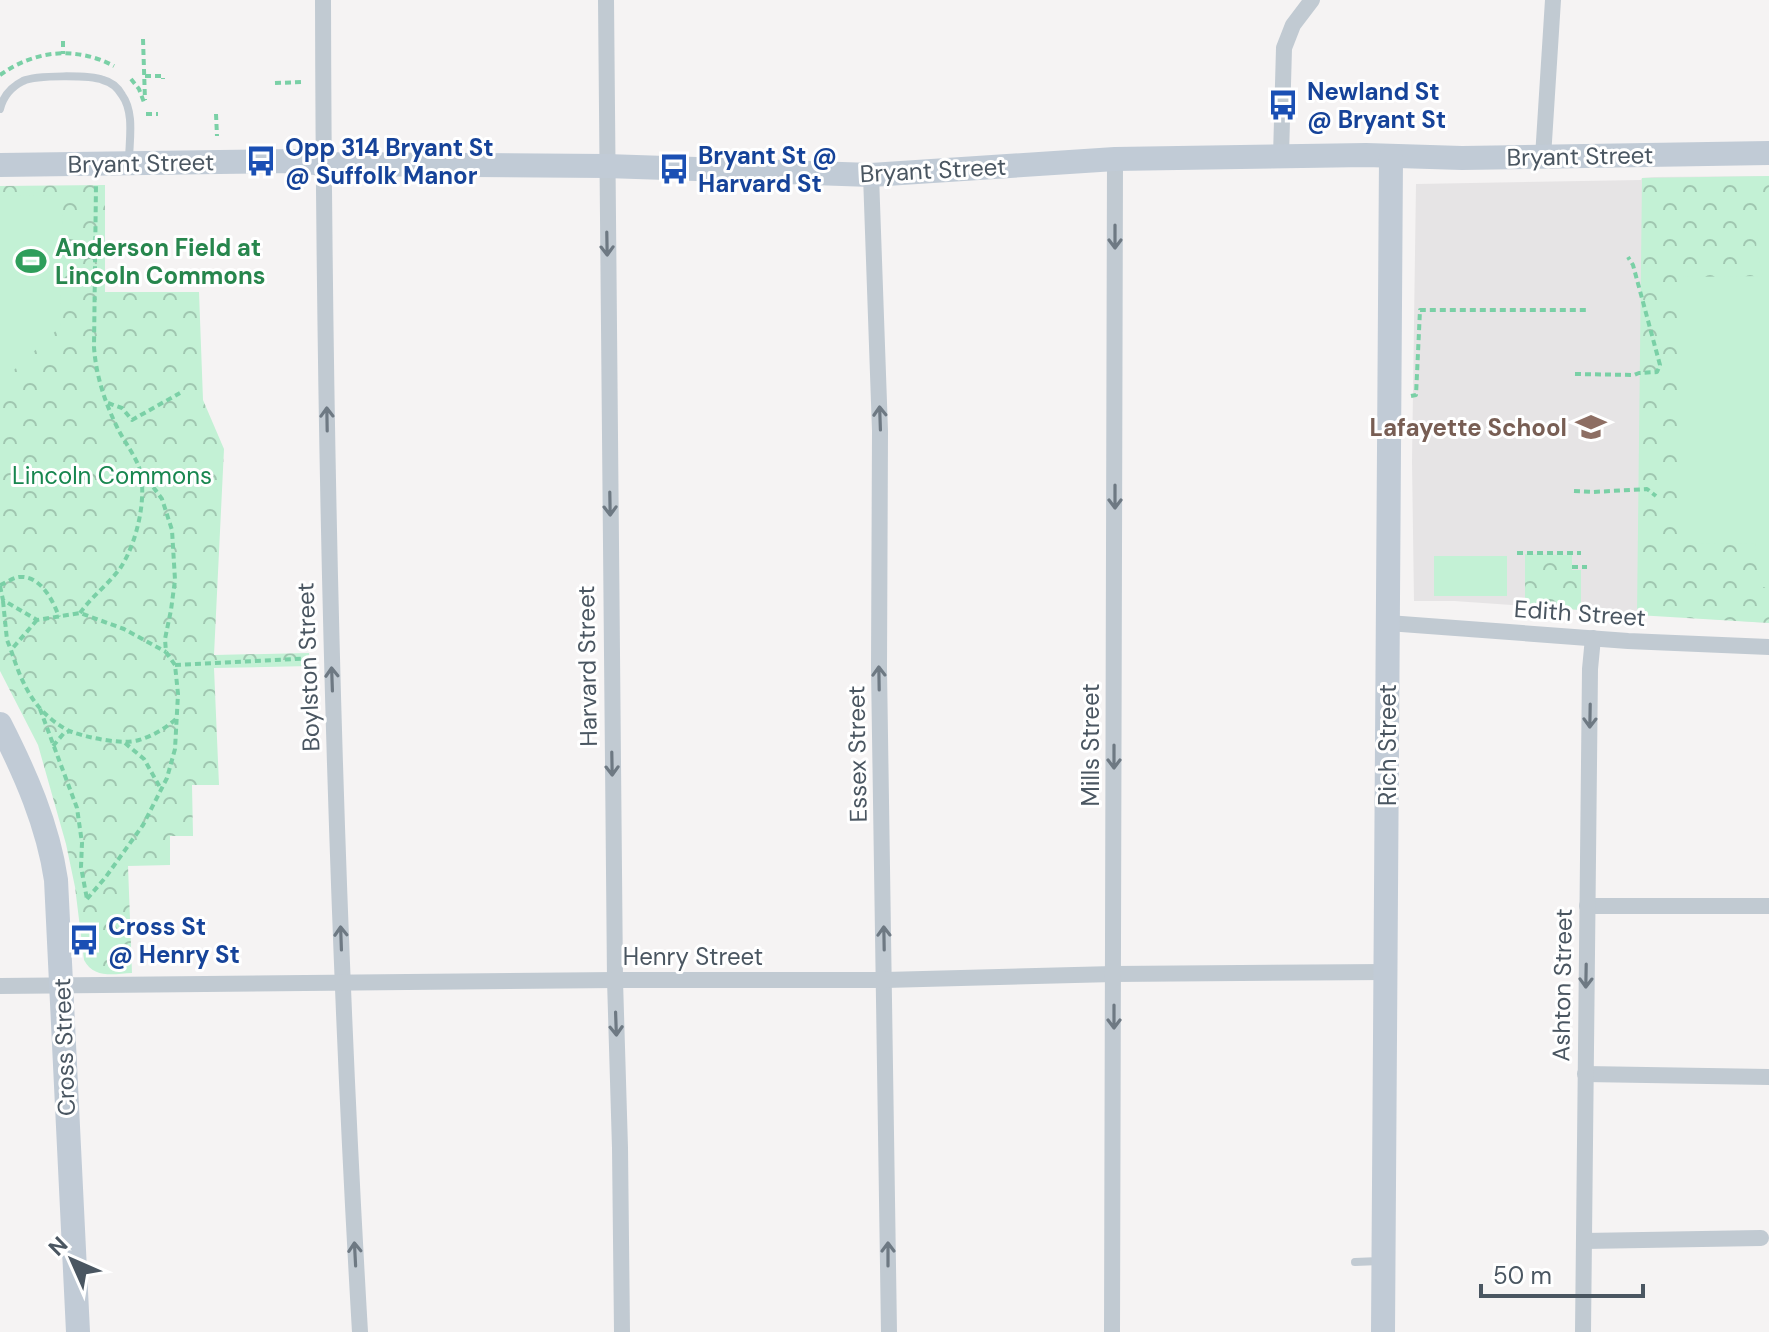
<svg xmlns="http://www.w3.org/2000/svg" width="1769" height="1332" font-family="'DM Sans',sans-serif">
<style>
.education{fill:#e6e4e5}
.park{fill:url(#park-crowns)}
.garden{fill:#c3f1d5}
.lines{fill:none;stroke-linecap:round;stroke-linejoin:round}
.path{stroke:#7ad0a6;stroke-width:4;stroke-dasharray:6 4;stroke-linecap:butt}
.lane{stroke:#c1cad2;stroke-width:8}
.street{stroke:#c1cad2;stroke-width:16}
.secondary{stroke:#c1cbd6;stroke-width:24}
.oneway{stroke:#6e7983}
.labels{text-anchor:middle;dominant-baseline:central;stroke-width:6;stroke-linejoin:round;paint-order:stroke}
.transit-label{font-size:24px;font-weight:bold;fill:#164399;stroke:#fff;text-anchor:start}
.street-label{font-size:24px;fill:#4a5661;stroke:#fff}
.leisure-label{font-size:24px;font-weight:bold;fill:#27864d;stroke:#fff;text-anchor:start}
.education-label{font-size:24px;font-weight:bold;fill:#785e54;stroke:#fff;text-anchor:end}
.park-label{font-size:24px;fill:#17864f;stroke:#fff}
</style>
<defs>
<pattern id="park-crowns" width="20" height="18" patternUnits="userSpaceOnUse" patternTransform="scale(2)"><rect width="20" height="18" fill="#c3f1d5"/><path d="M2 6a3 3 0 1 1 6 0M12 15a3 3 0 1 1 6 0" fill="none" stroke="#a0c6b0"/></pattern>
</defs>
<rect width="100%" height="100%" fill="#f5f3f3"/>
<polygon class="education" points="1769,176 1769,623 1454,601 1414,601 1412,462 1416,184 1641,180 1642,178 1654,177"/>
<g class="park">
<polygon points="1769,176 1769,623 1637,615 1642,178"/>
<path d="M105 185V292H199L203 400 224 449 214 655 309 653 310 666 214 668 219 785H192L193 836H170V865L128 866 132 973C114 974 94 979 84 960L75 887 66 844 38 745 0 671V186Z"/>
<polygon points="1525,554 1572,555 1572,570 1581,570 1581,610 1525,606"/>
</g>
<g class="garden">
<polygon points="63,195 60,327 0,383 0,196"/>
<polygon points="1769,215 1769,588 1762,587 1756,565 1755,543 1682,544 1682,277 1763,276 1756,248 1759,224"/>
<rect x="1434" y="556" width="73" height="40"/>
</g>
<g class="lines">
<g class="path">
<polyline points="143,39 145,100"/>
<polyline points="63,41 63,54"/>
<path d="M0 75C35 50 76 46 114 66"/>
<polyline points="145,76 163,76 163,79"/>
<polyline points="131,79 139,89 145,105"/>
<polyline points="275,83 303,82"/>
<polyline points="146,114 158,114"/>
<polyline points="216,114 217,136"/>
<polyline points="1575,374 1634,375 1639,373 1657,372 1660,365 1633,265 1628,257"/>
<polyline points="1411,396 1416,395 1420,310 1587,310"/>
<polyline points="108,403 122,408 132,420 180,393"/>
<polyline points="1574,491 1593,492 1647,489 1656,496"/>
<polyline points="1517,553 1581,553"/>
<polyline points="1572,567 1587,567"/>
<path d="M0 585C6 583 12 578 19 577 40 575 53 600 59 617"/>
<polyline points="0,586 3,600 37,620 80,613 124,629 166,652"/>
<polyline points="3,601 7,640 11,650"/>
<path d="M80 613C92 596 109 584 121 567 137 542 148 496 139 467 134 454 124 441 118 429 105 403 96 376 94 347L96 184"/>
<path d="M37 620 11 650C17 669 25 690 38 706 45 715 61 728 72 732 89 738 123 745 139 740 153 736 166 728 177 718"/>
<polyline points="175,665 316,658"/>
<polyline points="40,709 77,808 82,843 81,867 87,899"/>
<polyline points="125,743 144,759 161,789"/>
<polyline points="53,746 64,733 70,731"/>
<polyline points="87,899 105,878 143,825 167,778 175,749 178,694 175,665 166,652 165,639 171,610 175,580 172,530 162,499 140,469"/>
</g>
<g class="lane">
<path d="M0 109C3 97 11 87 23 81 36 75 90 75 103 80 111 82 118 88 122 95 135 113 129 141 129 162"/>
<polyline points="1355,1262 1379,1261"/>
</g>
<g class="street">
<path d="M323 0C324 444 334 889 360 1332"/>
<polyline points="606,0 615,980 620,1148 622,1332"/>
<polyline points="1281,156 1284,48 1293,25 1312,0"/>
<polyline points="1543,157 1553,0"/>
<polyline points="871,175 880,431 879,669 889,1332"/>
<polyline points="1388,623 1628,641 1769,647"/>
<polyline points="1587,906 1769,906"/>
<polyline points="0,986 615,980 885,980 1114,974 1386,972"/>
<polyline points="1585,1074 1769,1077"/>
<polyline points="1584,1241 1761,1238"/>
<polyline points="1112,1332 1115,159"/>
<polyline points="1583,1332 1590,669 1593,638"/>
</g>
<g class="secondary">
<polyline points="0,165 300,161 323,164 606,166 871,175 1115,159 1366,155 1462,158 1769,153"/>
<path d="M0 724C25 773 48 825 56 880L78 1332"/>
<polyline points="1383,1332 1391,157"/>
</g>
</g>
<defs><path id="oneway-shaft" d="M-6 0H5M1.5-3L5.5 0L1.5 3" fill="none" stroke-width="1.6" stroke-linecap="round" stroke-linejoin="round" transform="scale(2)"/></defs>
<g class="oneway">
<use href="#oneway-shaft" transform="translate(1115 237) rotate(90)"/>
<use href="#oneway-shaft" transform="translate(607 244) rotate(89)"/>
<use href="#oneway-shaft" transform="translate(880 418) rotate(-92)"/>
<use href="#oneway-shaft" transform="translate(327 419) rotate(-91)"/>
<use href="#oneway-shaft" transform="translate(1115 497) rotate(90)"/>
<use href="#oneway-shaft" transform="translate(610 504) rotate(89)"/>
<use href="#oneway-shaft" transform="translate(879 678) rotate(-91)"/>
<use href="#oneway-shaft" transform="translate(332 679) rotate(-92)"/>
<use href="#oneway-shaft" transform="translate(1590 716) rotate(91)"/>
<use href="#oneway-shaft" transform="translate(1114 757) rotate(90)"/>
<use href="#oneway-shaft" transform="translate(612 764) rotate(89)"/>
<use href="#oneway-shaft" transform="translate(341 938) rotate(-92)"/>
<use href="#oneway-shaft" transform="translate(884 938) rotate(-91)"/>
<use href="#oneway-shaft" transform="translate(1586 976) rotate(91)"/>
<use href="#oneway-shaft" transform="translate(1114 1017) rotate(90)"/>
<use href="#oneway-shaft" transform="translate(616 1024) rotate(88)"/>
<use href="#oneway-shaft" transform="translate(355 1254) rotate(-93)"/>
<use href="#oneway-shaft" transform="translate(888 1254) rotate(-90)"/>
</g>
<defs>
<g id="bus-bare" transform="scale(2.4)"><path d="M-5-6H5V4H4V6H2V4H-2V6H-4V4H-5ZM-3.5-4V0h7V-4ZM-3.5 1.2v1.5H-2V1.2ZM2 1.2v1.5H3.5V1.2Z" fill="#1a4fb4" stroke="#fff" stroke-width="2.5" paint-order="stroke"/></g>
<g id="stadium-bare" transform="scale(2.4)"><path d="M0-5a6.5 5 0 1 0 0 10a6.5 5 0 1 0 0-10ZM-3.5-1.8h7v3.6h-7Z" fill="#2e9e5b" stroke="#fff" stroke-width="2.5" paint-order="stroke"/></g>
<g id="school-bare" transform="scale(2.4)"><path d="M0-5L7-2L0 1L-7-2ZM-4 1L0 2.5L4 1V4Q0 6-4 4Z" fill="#8d6e63" stroke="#fff" stroke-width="2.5" paint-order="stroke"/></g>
</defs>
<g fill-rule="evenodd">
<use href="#bus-bare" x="1283" y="105"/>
<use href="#bus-bare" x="261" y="161"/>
<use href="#bus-bare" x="674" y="169"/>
<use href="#stadium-bare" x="31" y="261"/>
<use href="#school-bare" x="1591" y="427"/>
<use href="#bus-bare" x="84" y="940"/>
</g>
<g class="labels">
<g class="transit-label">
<text x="1307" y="91">Newland St<tspan x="1307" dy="28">@ Bryant St</tspan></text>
<text x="285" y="147">Opp 314 Bryant St<tspan x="285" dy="28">@ Suffolk Manor</tspan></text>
<text x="698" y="155">Bryant St @<tspan x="698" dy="28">Harvard St</tspan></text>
<text x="108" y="926">Cross St<tspan x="108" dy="28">@ Henry St</tspan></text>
</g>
<g class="street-label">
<text transform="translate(1580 156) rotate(-1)">Bryant Street</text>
<text transform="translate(141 163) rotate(-1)">Bryant Street</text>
<text transform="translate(933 170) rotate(-3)">Bryant Street</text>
<text transform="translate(1580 613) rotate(4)">Edith Street</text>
<text transform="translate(587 666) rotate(-91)">Harvard Street</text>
<text transform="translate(308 667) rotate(-92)">Boylston Street</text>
<text transform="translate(1090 745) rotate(-90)">Mills Street</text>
<text transform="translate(1387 745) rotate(-90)">Rich Street</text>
<text transform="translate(857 754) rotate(-91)">Essex Street</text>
<text x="693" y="956">Henry Street</text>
<text transform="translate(1562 985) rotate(-89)">Ashton Street</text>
<text transform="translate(64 1047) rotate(-92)">Cross Street</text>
</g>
<g class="leisure-label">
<text x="55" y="247">Anderson Field at<tspan x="55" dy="28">Lincoln Commons</tspan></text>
</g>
<g class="education-label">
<text x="1567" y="427">Lafayette School</text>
</g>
<g class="park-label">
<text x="112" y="475">Lincoln Commons</text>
</g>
</g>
<g transform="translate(72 1260) rotate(315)" stroke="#ffffff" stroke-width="6" paint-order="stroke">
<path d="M0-6L14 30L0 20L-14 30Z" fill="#4a5661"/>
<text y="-12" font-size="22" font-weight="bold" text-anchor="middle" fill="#4a5661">N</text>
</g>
<path d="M1481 1284v12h162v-12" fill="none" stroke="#4a5661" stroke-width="4"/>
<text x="1493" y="1284" font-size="24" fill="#4a5661" stroke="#ffffff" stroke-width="6" paint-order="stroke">50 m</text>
</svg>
